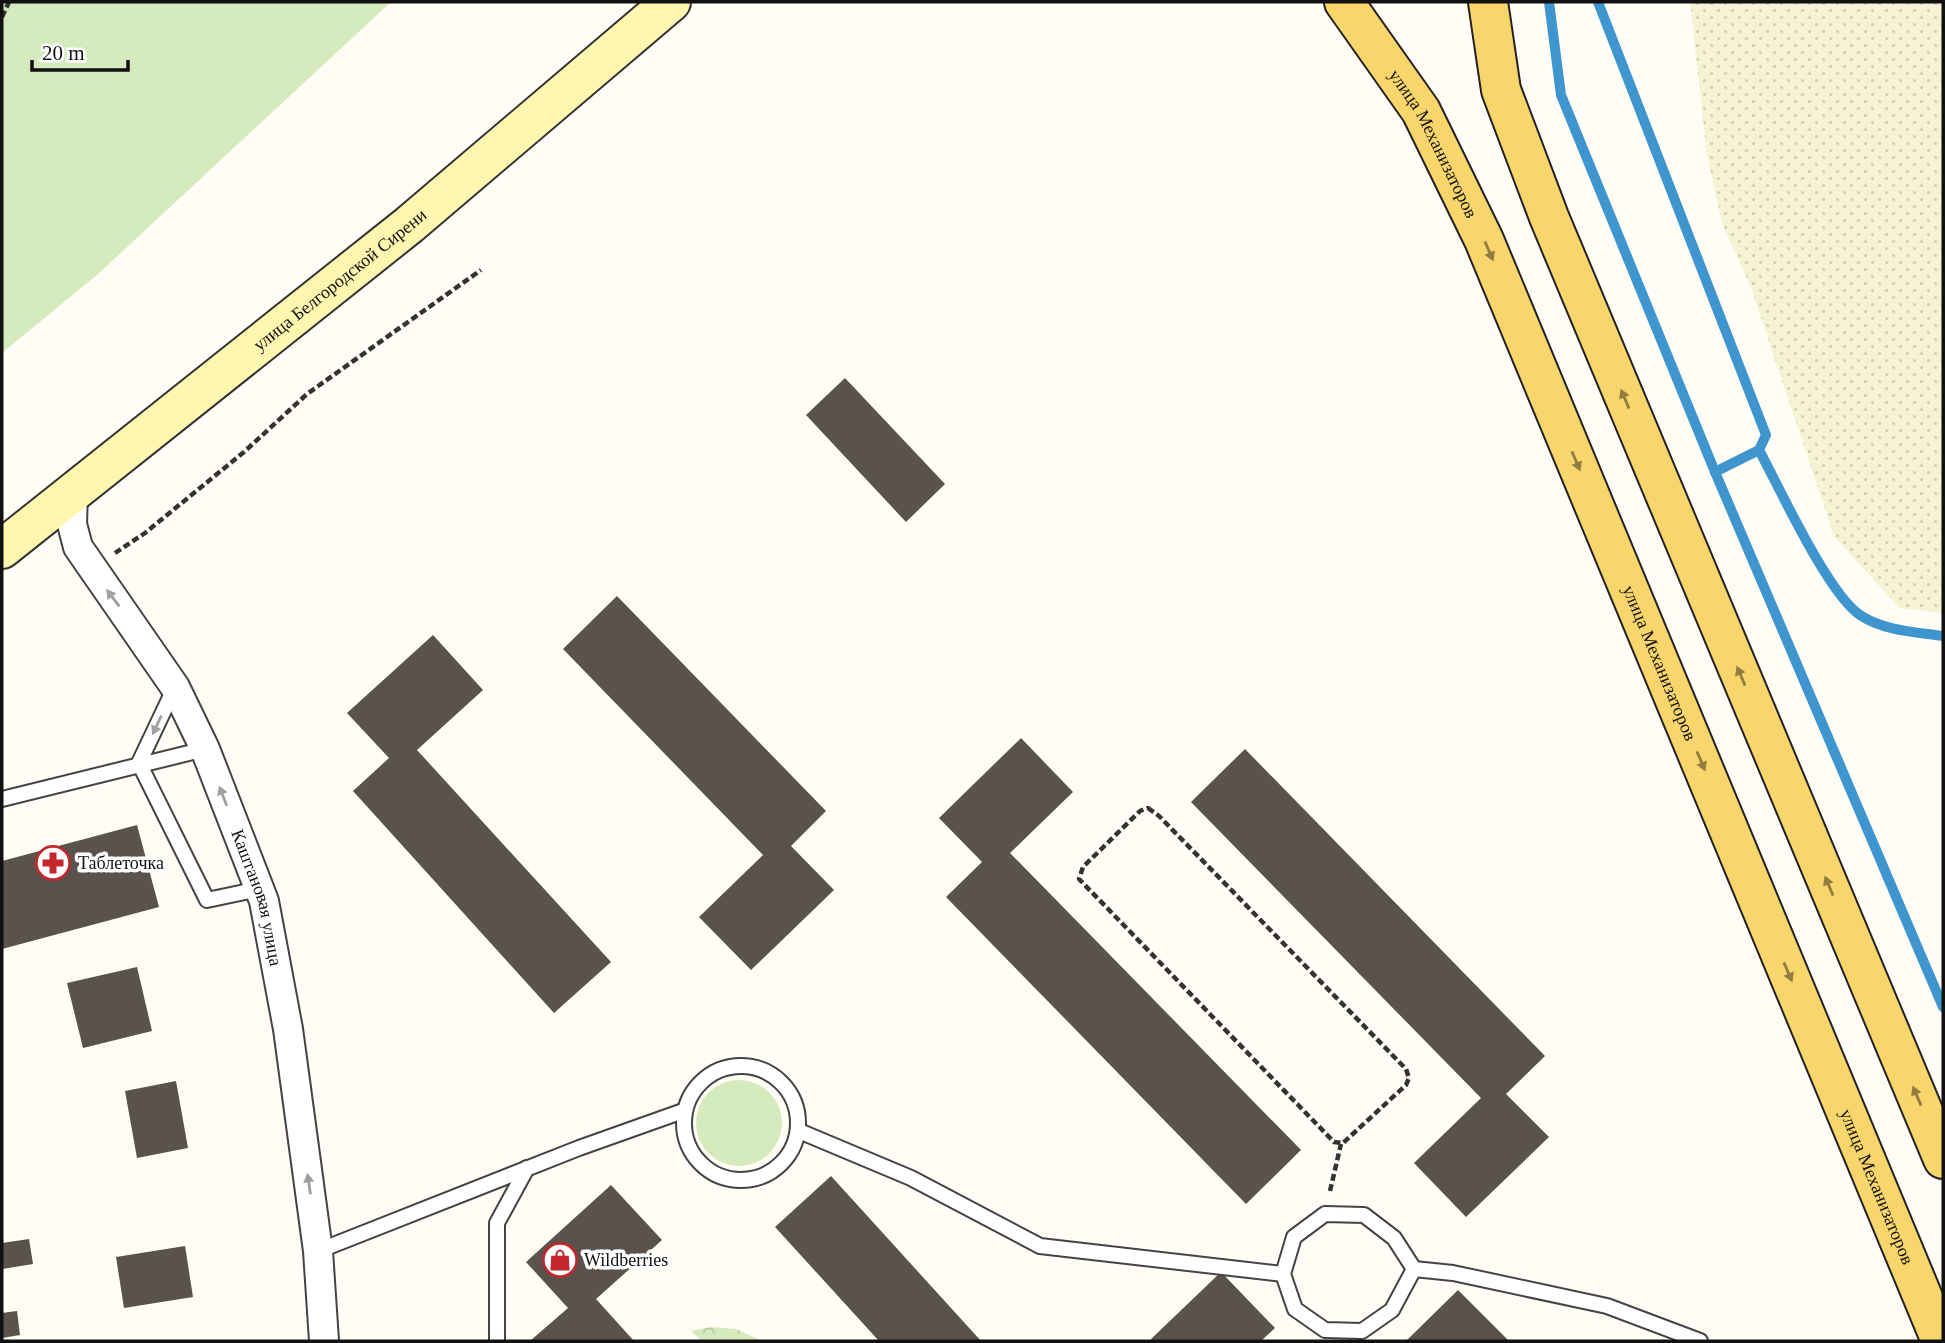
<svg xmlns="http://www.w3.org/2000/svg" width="1945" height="1343" font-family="Georgia,serif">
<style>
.farmland{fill:url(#farmland-dots)}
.grass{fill:#d5ebbd}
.park{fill:url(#park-crowns)}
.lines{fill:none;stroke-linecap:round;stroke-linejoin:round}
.stream{stroke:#3f96cf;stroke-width:10}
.building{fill:#5a524d}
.service-casing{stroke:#444;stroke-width:18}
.minor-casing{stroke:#444;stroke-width:32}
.secondary-casing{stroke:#333;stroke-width:42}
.primary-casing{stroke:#222;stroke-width:42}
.path{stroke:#333;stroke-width:4.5;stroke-dasharray:7 3.5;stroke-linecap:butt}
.service{stroke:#fff;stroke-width:14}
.minor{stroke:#fff;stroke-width:28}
.secondary{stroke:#fff6b0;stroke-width:38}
.primary{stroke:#f9d66b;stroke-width:38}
.oneway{fill:#917d42}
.oneway2{fill:#a0a0a0}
.labels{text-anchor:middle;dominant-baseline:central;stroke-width:7;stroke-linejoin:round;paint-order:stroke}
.street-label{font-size:18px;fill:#111;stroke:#fff}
.poi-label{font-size:18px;fill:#111;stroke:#fff;text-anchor:start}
</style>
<defs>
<pattern id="farmland-dots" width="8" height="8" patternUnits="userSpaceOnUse" patternTransform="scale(1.75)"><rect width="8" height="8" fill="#f6f3d4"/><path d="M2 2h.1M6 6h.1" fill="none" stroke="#d2cfb5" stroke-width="1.8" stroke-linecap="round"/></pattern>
<pattern id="park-crowns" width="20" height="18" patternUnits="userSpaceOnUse" patternTransform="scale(1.75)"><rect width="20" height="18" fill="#d5ebbd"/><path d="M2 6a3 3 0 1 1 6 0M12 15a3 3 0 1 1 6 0" fill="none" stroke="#b6c8a1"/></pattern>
</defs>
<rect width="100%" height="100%" fill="#fffdf5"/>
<polygon class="farmland" points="1690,2 1943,2 1943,613 1899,608 1834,536 1750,285 1722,223 1707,155"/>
<g class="grass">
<polygon points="2,2 391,2 97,275 2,353"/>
<circle cx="739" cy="1123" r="43"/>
</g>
<polygon class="park" points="711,1327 736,1329 762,1341 702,1341 691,1331"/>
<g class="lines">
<g class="stream">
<polyline points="1549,2 1561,95 1715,472"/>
<polyline points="1598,2 1766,435 1759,450 1715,472 1943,1007"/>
<path d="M1759 450C1779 487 1828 594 1860 615 1884 631 1916 632 1943 636"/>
</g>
</g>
<g class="building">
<polygon points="845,378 945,484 906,522 806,415"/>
<polygon points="617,596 826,811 791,846 834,890 751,970 699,917 763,855 563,649"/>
<polygon points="433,635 483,690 417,750 611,962 554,1013 353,791 389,758 347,713"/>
<polygon points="1021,738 1073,792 1010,853 1301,1150 1246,1204 946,897 982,862 939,818"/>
<polygon points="1245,749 1545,1056 1506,1094 1549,1137 1466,1217 1414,1163 1481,1098 1191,802"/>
<polygon points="137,825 159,907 2,949 2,861"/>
<polygon points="137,967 152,1031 83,1048 67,983"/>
<polygon points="176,1081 188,1148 137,1158 125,1091"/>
<polygon points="831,1176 981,1341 879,1341 775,1227"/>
<polygon points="611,1185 662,1240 596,1299 634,1341 530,1341 568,1308 526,1262"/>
<polygon points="29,1239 33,1264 2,1269 2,1243"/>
<polygon points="185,1246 193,1297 124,1308 116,1257"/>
<polygon points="1221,1272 1275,1328 1261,1341 1153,1341 1151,1339"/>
<polygon points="1458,1290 1509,1341 1406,1341"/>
<polygon points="17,1311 20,1335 2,1338 2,1313"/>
</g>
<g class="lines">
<g class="service-casing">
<g id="service">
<polyline points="139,763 207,900 259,889"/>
<polyline points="139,763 175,687"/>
<polyline points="2,799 205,749"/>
<circle cx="741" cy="1123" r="57"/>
<polyline points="799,1131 911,1178 1040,1246 1283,1274"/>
<polygon points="1325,1214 1364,1215 1394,1238 1414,1269 1392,1310 1362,1331 1325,1330 1295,1309 1283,1274 1294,1237"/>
<polyline points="318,1251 579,1148 683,1111"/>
<polyline points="1414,1269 1453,1273 1607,1306 1700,1341"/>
<polyline points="497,1341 497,1223 527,1168"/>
</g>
</g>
<g class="minor-casing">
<g id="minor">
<path id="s1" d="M73 493 72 524 78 547 175 687 205 749 264 901 288 1029 318 1251 324 1341"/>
</g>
</g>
<g class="secondary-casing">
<g id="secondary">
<path id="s2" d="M2 549 409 225 671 2"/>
</g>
</g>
<g class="primary-casing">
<g id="primary">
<path id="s3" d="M1344 2 1421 111 1484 240 1941 1341"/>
<polyline points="1488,2 1501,90 1549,217 1943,1159"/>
</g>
</g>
<g class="path">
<polyline points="2,17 9,2"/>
<polyline points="115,553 145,533 244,452 307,394 481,270"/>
<polygon points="1148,808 1159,816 1406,1069 1409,1078 1406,1085 1343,1143 1334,1142 1079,879 1083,867 1140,811"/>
<polyline points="1330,1191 1341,1144"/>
</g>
<use href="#service" class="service"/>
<use href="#minor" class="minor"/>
<use href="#secondary" class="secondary"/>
<use href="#primary" class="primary"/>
</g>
<defs><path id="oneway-solid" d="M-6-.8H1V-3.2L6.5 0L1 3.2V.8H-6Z" transform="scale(1.75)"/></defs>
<g class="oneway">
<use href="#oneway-solid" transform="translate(1489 251) rotate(67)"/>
<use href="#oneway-solid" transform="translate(1625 399) rotate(-113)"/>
<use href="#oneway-solid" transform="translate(1576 461) rotate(67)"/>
<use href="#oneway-solid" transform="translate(1741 676) rotate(-113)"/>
<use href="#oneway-solid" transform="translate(1701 761) rotate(67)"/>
<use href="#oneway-solid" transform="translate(1829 886) rotate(-113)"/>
<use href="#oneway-solid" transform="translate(1788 972) rotate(67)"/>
<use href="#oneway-solid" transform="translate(1917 1096) rotate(-113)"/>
</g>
<g class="oneway2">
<use href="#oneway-solid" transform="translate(113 598) rotate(-127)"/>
<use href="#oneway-solid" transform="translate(157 725) rotate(115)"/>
<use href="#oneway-solid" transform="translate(223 796) rotate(-111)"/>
<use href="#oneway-solid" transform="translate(309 1184) rotate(-98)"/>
</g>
<defs>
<g id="pharmacy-ring" transform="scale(1.75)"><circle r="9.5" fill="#fff" stroke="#c4262e" stroke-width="1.5"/><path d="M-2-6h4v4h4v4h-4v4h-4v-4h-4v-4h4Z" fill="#c4262e"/></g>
<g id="shop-ring" transform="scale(1.75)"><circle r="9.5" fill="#fff" stroke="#c4262e" stroke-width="1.5"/><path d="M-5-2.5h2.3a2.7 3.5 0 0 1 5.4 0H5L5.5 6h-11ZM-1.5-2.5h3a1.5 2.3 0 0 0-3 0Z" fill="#c4262e"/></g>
</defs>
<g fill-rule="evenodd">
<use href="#pharmacy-ring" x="53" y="863"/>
<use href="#shop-ring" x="560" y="1260"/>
</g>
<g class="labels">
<g class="street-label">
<text stroke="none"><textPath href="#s3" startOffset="168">улица Механизаторов</textPath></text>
<text stroke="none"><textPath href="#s2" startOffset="432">улица Белгородской Сирени</textPath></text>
<text stroke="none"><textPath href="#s3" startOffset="735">улица Механизаторов</textPath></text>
<text stroke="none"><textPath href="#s1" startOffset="452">Каштановая улица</textPath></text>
<text stroke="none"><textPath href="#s3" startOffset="1302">улица Механизаторов</textPath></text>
</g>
<g class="poi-label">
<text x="78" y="863">Таблеточка</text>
<text x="584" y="1260">Wildberries</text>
</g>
</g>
<rect width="1945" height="1343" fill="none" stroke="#111111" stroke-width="7"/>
<path d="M32 60v10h96v-10" fill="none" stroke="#111111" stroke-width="3.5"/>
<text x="42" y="60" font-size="21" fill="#111111" stroke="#ffffff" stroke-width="5" paint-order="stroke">20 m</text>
</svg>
